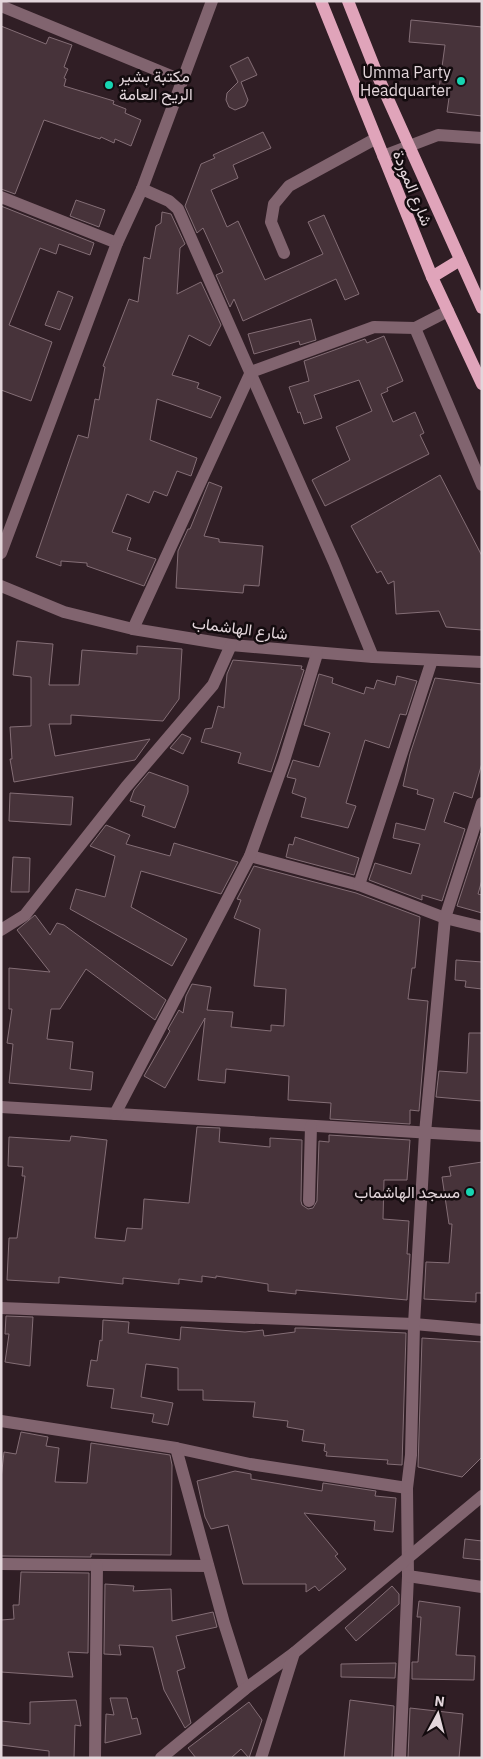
<svg xmlns="http://www.w3.org/2000/svg" width="483" height="1759" font-family="'IBM Plex Sans',Vazirmatn,sans-serif">
<style>
.building{fill:#47333a;stroke:#846e76}
.lines{fill:none;stroke-linecap:round;stroke-linejoin:round}
.minor{stroke:#81646f;stroke-width:12}
.major{stroke:#e0a4ba;stroke-width:12}
.poi-dot{fill:#17d5b2;stroke:#130b0e;stroke-width:2}
.labels{text-anchor:middle;dominant-baseline:central;stroke-width:5;stroke-linejoin:round;paint-order:stroke}
.poi-label{font-size:16px;fill:#e3d6db;stroke:#130b0e;text-anchor:end}
.street-label{font-size:16px;fill:#e3d6db;stroke:#130b0e}
</style>
<rect width="100%" height="100%" fill="#301e25"/>
<g class="building">
<polygon points="411,20 482,27 482,116 447,112 449,98 438,96 445,45 409,42"/>
<polygon points="1,26 46,44 49,37 72,45 64,67 68,69 64,78 66,79 64,86 114,101 113,104 126,109 125,113 141,120 131,146 115,139 114,143 101,137 100,139 44,120 15,194 1,189"/>
<polygon points="248,57 257,75 241,82 248,100 245,106 235,110 229,107 226,100 227,93 238,82 230,66"/>
<polygon points="263,132 271,148 233,165 238,178 211,190 227,227 238,221 265,280 323,254 308,222 324,215 359,294 345,300 336,279 243,321 234,299 230,307 216,275 223,272 203,228 197,233 185,206 201,164 215,158 213,155"/>
<polygon points="76,200 105,210 99,227 70,216"/>
<polygon points="1,206 94,243 90,255 59,244 56,254 40,248 9,325 52,342 31,401 1,390"/>
<polygon points="162,212 171,214 185,244 180,248 177,294 201,282 221,325 210,346 189,335 172,375 199,383 197,388 221,397 211,418 157,399 150,440 197,458 191,476 177,471 167,496 154,491 149,503 127,494 112,532 131,538 127,550 156,559 144,586 87,566 87,563 61,561 61,566 36,557 78,435 88,438 95,399 99,400 105,367 103,366 129,299 138,302 144,257 150,259 156,226 161,223"/>
<polygon points="58,291 73,297 60,330 45,325"/>
<polygon points="311,319 316,340 300,345 299,341 254,354 248,334"/>
<polygon points="384,336 403,381 387,388 388,391 381,394 393,422 415,412 424,433 420,435 429,454 325,506 312,480 350,460 336,427 372,411 359,380 314,395 322,418 304,424 300,412 298,413 289,387 309,381 304,361 365,339 367,343"/>
<polygon points="440,475 482,556 482,630 446,627 439,611 396,614 394,581 388,584 381,571 377,573 351,526"/>
<polygon points="209,482 222,487 204,536 219,539 219,542 263,546 259,586 244,585 243,593 176,588 178,551 188,529 190,529"/>
<polygon points="17,641 53,644 49,685 79,685 82,650 137,654 137,646 182,649 179,699 163,721 71,715 71,724 49,724 55,756 150,739 135,760 14,782 10,759 12,759 10,727 31,726 31,677 13,675"/>
<polygon points="233,660 302,666 301,669 304,670 271,772 238,763 241,753 201,742 205,729 212,728 218,706 224,708 227,674"/>
<polygon points="319,674 333,678 332,683 364,694 366,687 374,689 377,680 395,685 397,676 417,681 406,715 400,714 389,748 365,740 346,803 356,806 348,828 301,817 306,798 292,793 296,779 287,777 293,760 319,767 330,733 304,725"/>
<polygon points="435,678 482,684 482,763 472,798 454,792 444,822 465,829 442,901 422,895 422,900 369,880 375,863 411,874 420,844 393,838 396,823 425,830 434,799 417,794 418,790 403,786 410,754"/>
<polygon points="182,734 191,738 183,754 170,748"/>
<polygon points="149,772 188,786 188,792 175,828 142,816 145,806 130,801 134,790"/>
<polygon points="10,793 73,797 71,825 9,821"/>
<polygon points="106,825 130,835 126,844 170,856 174,843 238,862 221,894 141,871 131,907 187,939 172,966 70,909 76,889 105,897 115,856 90,846"/>
<polygon points="481,833 482,880 478,894 482,895 482,913 457,906"/>
<polygon points="295,837 359,858 354,875 286,857 289,844 293,845"/>
<polygon points="13,857 30,858 29,892 11,892"/>
<polygon points="254,866 356,893 420,917 415,968 412,968 408,999 428,1001 419,1111 410,1110 410,1124 330,1119 331,1103 288,1100 289,1076 226,1069 225,1083 198,1080 205,1018 165,1088 144,1076 170,1031 168,1029 179,1010 183,1013 186,996 192,984 211,987 207,1010 233,1012 231,1027 271,1031 271,1025 284,1026 286,989 254,986 260,929 234,918 241,900 237,899"/>
<polygon points="35,915 50,935 57,923 64,925 166,1000 155,1020 86,969 60,1009 51,1009 47,1039 73,1042 70,1069 93,1072 91,1090 9,1083 13,1044 7,1043 12,1009 9,1009 9,968 50,972 17,930"/>
<polygon points="456,960 482,962 482,989 465,987 466,981 455,980"/>
<polygon points="469,1033 482,1033 482,1101 436,1097 439,1071 467,1073"/>
<polygon points="197,1127 220,1128 219,1142 270,1147 270,1138 302,1140 301,1201 302,1205 308,1209 313,1208 317,1201 319,1141 329,1142 329,1135 410,1140 407,1180 384,1180 383,1219 409,1221 407,1254 410,1254 407,1300 296,1290 296,1294 268,1291 268,1284 216,1276 216,1278 202,1276 202,1282 179,1279 179,1284 123,1278 123,1284 59,1277 59,1283 7,1280 9,1238 17,1238 25,1176 22,1176 23,1167 8,1166 9,1137 70,1141 71,1136 107,1140 95,1238 125,1241 127,1228 142,1229 144,1199 189,1203"/>
<polygon points="482,1162 482,1293 476,1293 476,1302 424,1299 426,1262 449,1263 452,1224 449,1224 442,1177 451,1176 449,1167"/>
<polygon points="6,1316 33,1317 30,1366 5,1362 9,1334 5,1334"/>
<polygon points="103,1320 129,1322 128,1333 180,1340 181,1327 245,1332 263,1330 264,1336 295,1332 295,1328 304,1328 406,1333 402,1465 387,1464 388,1460 326,1456 327,1452 324,1451 325,1444 302,1441 304,1430 287,1427 288,1421 253,1417 255,1402 203,1400 203,1390 178,1390 178,1368 146,1364 141,1397 173,1403 168,1425 152,1422 154,1414 111,1408 114,1389 87,1386 91,1360 97,1361 100,1340 102,1341"/>
<polygon points="422,1338 482,1342 482,1457 462,1477 418,1467"/>
<polygon points="21,1432 48,1437 46,1446 59,1448 55,1482 87,1483 91,1443 170,1455 172,1465 171,1555 91,1554 91,1557 1,1556 1,1479 4,1452 16,1454"/>
<polygon points="235,1471 251,1474 251,1479 322,1491 323,1483 376,1491 375,1496 396,1498 393,1532 374,1530 375,1521 304,1513 338,1554 335,1556 346,1569 319,1591 315,1586 306,1592 306,1584 243,1584 228,1525 211,1529 205,1517 197,1481"/>
<polygon points="465,1539 482,1541 482,1560 463,1558"/>
<polygon points="21,1572 89,1573 88,1653 68,1652 73,1677 1,1672 1,1620 14,1619 13,1605 19,1605"/>
<polygon points="105,1584 134,1586 133,1591 171,1589 172,1621 213,1612 217,1627 176,1636 185,1668 177,1671 191,1723 185,1728 164,1690 153,1647 119,1645 121,1655 104,1654"/>
<polygon points="392,1586 399,1594 399,1604 356,1641 345,1628"/>
<polygon points="419,1601 460,1607 456,1655 475,1656 474,1680 412,1679 412,1662 418,1662 421,1617 417,1617"/>
<polygon points="396,1663 395,1678 341,1677 341,1664"/>
<polygon points="110,1698 127,1698 132,1719 137,1718 141,1734 105,1743 106,1714 114,1715"/>
<polygon points="76,1700 81,1726 75,1725 74,1758 49,1758 49,1751 1,1745 1,1721 30,1724 30,1702"/>
<polygon points="350,1700 394,1706 392,1758 344,1758"/>
<polygon points="249,1702 262,1720 249,1758 241,1749 231,1758 196,1758 188,1748"/>
<polygon points="410,1708 463,1714 459,1758 408,1758"/>
</g>
<g class="lines">
<g class="minor">
<polyline points="1,6 181,80"/>
<polyline points="383,156 438,135 482,138"/>
<polyline points="142,189 169,201 178,209 334,562 373,657"/>
<polyline points="1,197 117,243"/>
<polyline points="284,253 271,222 274,204 289,186 375,139"/>
<polyline points="415,328 482,485"/>
<polyline points="1,553 117,243 142,189 212,1"/>
<polyline points="1,586 64,612 133,629 231,645 373,657 482,662"/>
<polyline points="133,629 251,372 374,327 415,328 448,311"/>
<polyline points="250,856 359,885 445,918 482,927"/>
<polyline points="359,885 432,660"/>
<polyline points="1,930 25,915 126,787 213,685 231,645"/>
<polyline points="1,1107 482,1136"/>
<polyline points="115,1114 250,856 284,761 317,654"/>
<polyline points="309,1201 311,1126"/>
<polyline points="1,1308 414,1324 482,1330"/>
<polyline points="1,1421 176,1448 250,1464 407,1488 408,1576 400,1758"/>
<polyline points="176,1448 224,1623 245,1689"/>
<polyline points="407,1488 411,1455 414,1324 425,1133 445,918 482,803"/>
<polyline points="1,1564 208,1566"/>
<polyline points="408,1576 482,1587"/>
<polyline points="95,1758 97,1565"/>
<polyline points="161,1758 245,1689 294,1653 482,1496"/>
<polyline points="261,1758 294,1653"/>
</g>
<g class="major">
<polyline points="321,1 432,277 482,384"/>
<polyline points="348,1 379,79 482,308"/>
<polyline points="432,277 460,260"/>
</g>
</g>
<g class="poi-dot">
<circle cx="461" cy="81" r="5"/>
<circle cx="109" cy="85" r="5"/>
<circle cx="470" cy="1192" r="5"/>
</g>
<g class="labels">
<g class="poi-label">
<text x="451" y="72">Umma Party<tspan x="451" dy="18">Headquarter</tspan></text>
<text x="119" y="76" text-anchor="start">مكتبة بشير<tspan x="119" dy="18">الريح العامة</tspan></text>
<text x="460" y="1192">مسجد الهاشماب</text>
</g>
<g class="street-label">
<text transform="translate(413 188) rotate(68)">شارع الموردة</text>
<text transform="translate(240 628) rotate(7)">شارع الهاشماب</text>
</g>
</g>
<rect width="483" height="1759" fill="none" stroke="#e3d6db" stroke-width="5"/>
<g transform="translate(438 1714) rotate(7)" stroke="#130b0e" stroke-width="4" paint-order="stroke">
<path d="M0-4L9 19L0 12L-9 19Z" fill="#e3d6db"/>
<text y="-8" font-size="14" font-weight="bold" text-anchor="middle" fill="#e3d6db">N</text>
</g>
</svg>
